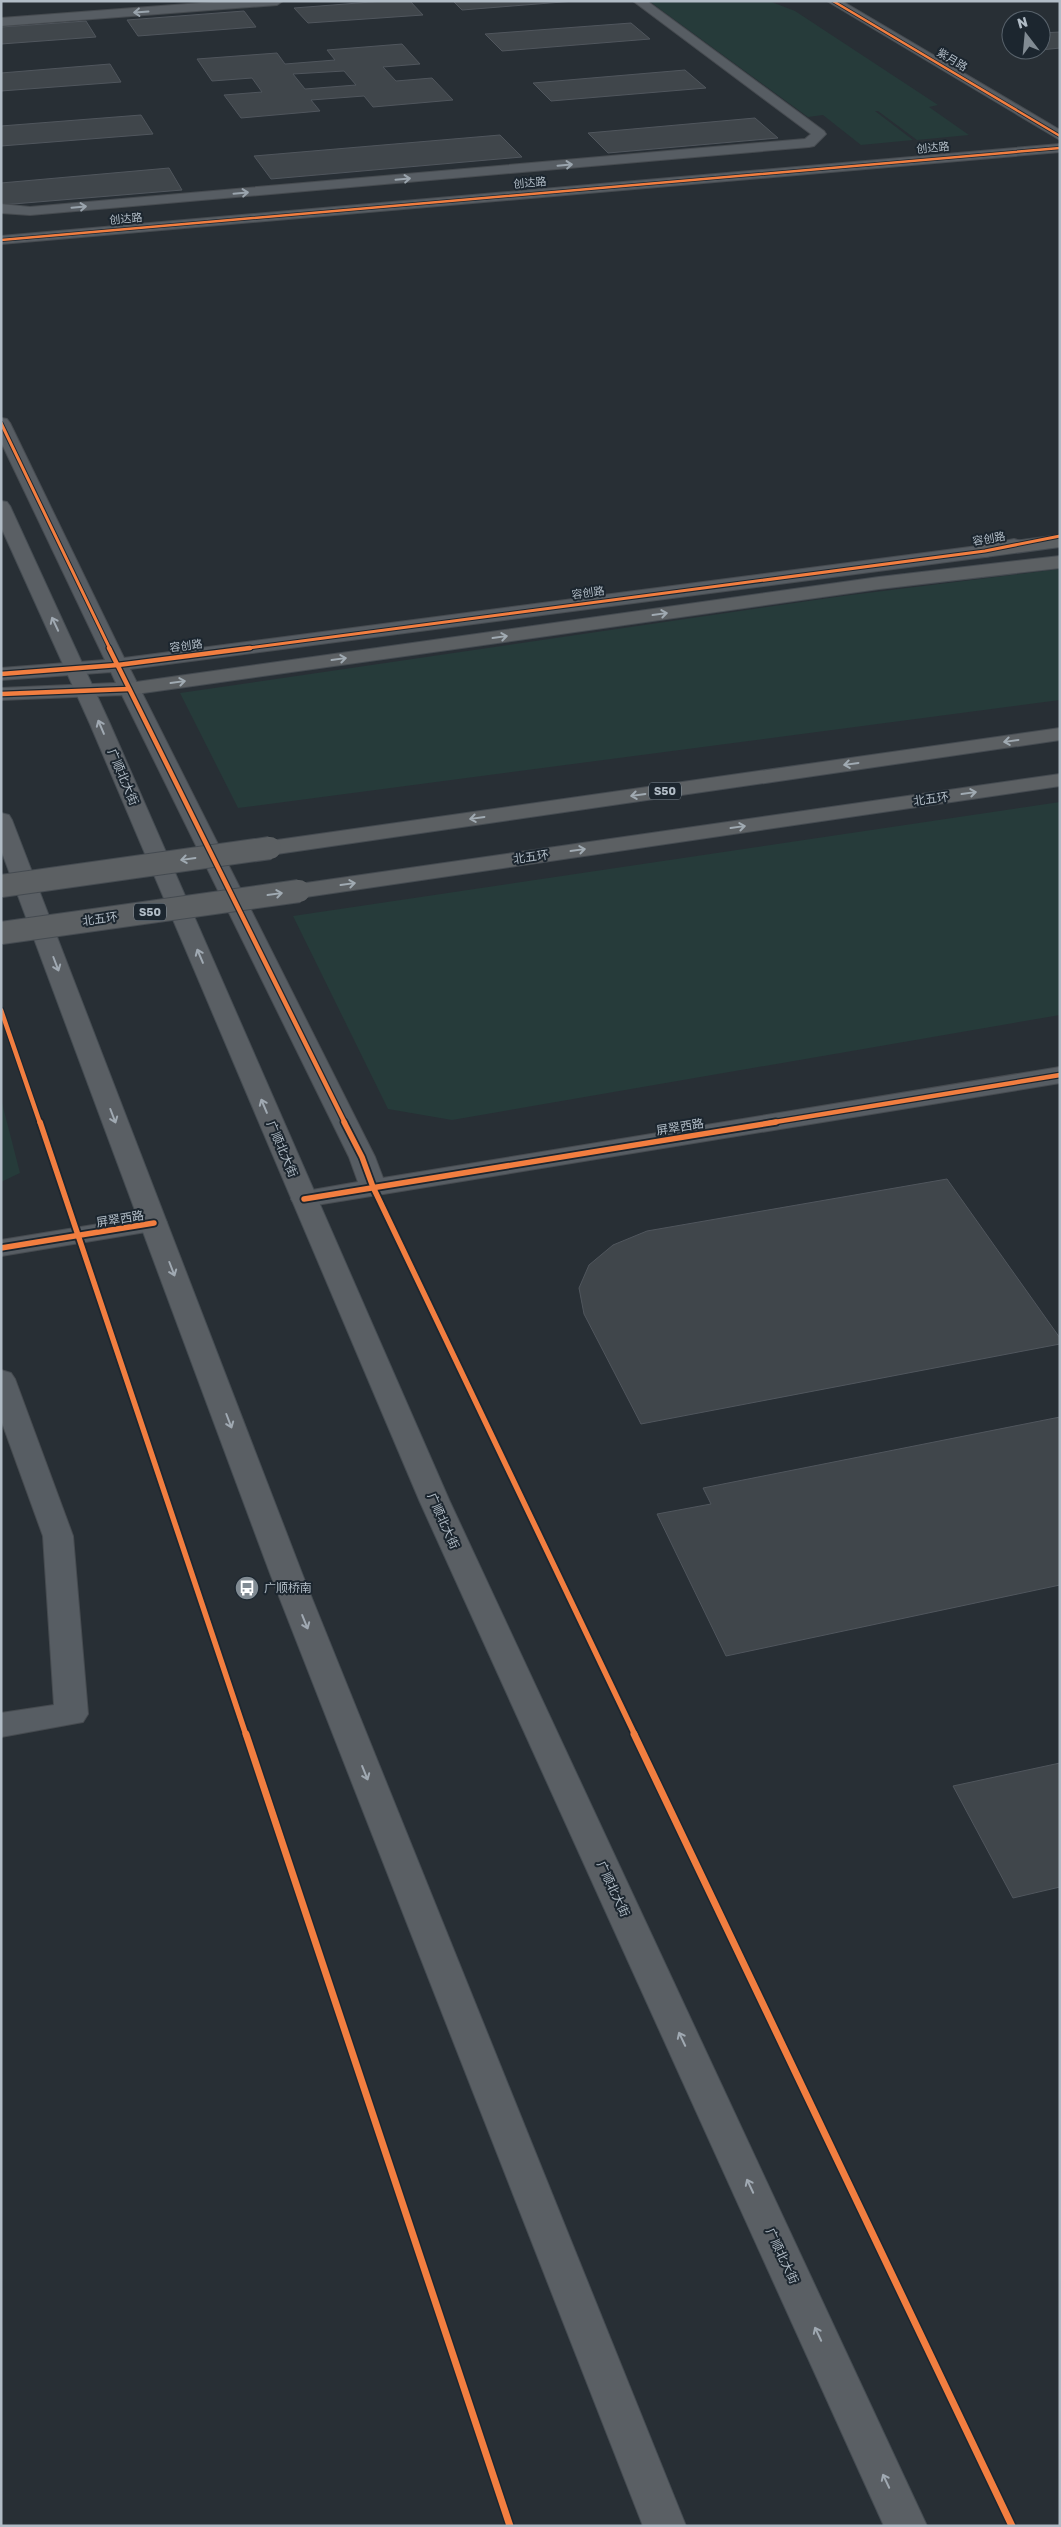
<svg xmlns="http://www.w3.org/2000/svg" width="1061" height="2527" font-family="Rubik,'Noto Sans SC',sans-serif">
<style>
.green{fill:#263b3a}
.building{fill:#40464b;stroke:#50565d;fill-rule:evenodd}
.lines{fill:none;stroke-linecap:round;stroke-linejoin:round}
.minor-casing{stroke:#464b50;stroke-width:2}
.major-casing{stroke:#454c52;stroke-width:2}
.highway-casing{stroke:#454b51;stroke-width:2}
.minor{fill:#575d63;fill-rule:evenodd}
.major{fill:#5a5f64;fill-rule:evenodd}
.highway{fill:#5c6063;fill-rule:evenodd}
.highway-bridge-casing{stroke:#454b51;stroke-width:24;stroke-linecap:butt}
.highway-bridge{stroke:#5c6063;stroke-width:22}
.cycleway-far4-casing{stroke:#1c262f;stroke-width:4}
.cycleway-far3-casing{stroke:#1c262f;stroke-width:5}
.cycleway-far2-casing{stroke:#1c262f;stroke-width:7}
.cycleway-far1-casing{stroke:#1c262f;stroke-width:9}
.cycleway-casing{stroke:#1c262f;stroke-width:10}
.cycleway-far4{stroke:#f27e40;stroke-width:2.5}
.cycleway-far3{stroke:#f27e40;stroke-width:3}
.cycleway-far2{stroke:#f27e40;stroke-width:4.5}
.cycleway-far1{stroke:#f27e40;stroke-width:5.5}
.cycleway{stroke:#f27e40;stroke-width:7}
.oneway{stroke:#9aa4ad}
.oneway2{stroke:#a0aab2}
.oneway3{stroke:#a0a9b2}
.labels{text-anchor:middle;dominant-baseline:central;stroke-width:4;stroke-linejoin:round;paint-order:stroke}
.far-street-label{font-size:11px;fill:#b1bcc6;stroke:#1c262f}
.shield{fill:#1c262f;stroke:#848f99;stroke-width:1}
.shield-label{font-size:11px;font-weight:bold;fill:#b1bcc6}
.street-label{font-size:12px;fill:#b1bcc6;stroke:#1c262f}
.poi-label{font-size:12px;fill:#b1bcc6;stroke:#1c262f;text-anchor:start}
</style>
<rect width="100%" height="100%" fill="#282f35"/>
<g class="green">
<polygon points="649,1 769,1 795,11 938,105 929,107 969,135 917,140 878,111 875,111 913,140 861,145 823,115 808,117"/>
<polygon points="1060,569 1060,700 238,808 180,693 843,596"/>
<polygon points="1060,802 1060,1015 452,1120 388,1109 293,916"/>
<polygon points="1,1099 20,1173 1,1182"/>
</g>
<g class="building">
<polygon points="384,1 410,1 423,15 308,23 294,8"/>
<polygon points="453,1 575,1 462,10"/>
<polygon points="244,11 256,27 138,36 127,20"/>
<polygon points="86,21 96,37 1,44 1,27"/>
<polygon points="631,23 650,39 502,51 485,34"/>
<polygon points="1060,32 1060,48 1041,50 1041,33"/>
<path d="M402 44 420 64 383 67 396 81 432 78 453 100 373 107 364 96 311 100 320 111 241 118 224 95 262 92 252 78 212 81 197 59 277 53 285 64 335 60 327 50ZM344 71 356 85 305 89 293 74Z"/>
<polygon points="110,64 121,82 1,91 1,73"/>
<polygon points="685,70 706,88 551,101 533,83"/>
<polygon points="141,115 153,134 1,146 1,126"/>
<polygon points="755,118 778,138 608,153 588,133"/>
<polygon points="500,135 522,157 271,179 254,156"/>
<polygon points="169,168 182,190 1,205 1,183"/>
<polygon points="947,1179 1060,1338 1060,1344 641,1424 584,1314 579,1288 589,1265 613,1245 647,1231"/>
<polygon points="1060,1417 1060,1585 726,1656 657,1514 711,1504 703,1488"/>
<polygon points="1060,1763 1060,1887 1013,1898 953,1786"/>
</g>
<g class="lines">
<g class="minor-casing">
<g id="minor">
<polygon points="227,1 283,1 277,5 1,26 1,18"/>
<polygon points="633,1 647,1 824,131 826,134 814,146 809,147 30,215 1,213 1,204 30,207 805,139 811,134"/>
<polygon points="827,1 842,1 1060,130 1060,140"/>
<polygon points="1060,144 1060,152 1,244 1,236"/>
<polygon points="1,418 7,419 10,423 124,658 985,545 1014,539 1021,541 1023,545 1021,549 985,557 130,669 375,1157 383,1178 1060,1067 1060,1083 304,1207 295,1205 291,1199 295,1193 358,1182 349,1157 122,695 1,700 1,688 116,683 111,672 1,680 1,668 105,660 1,442"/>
<polygon points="154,1215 164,1217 167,1223 164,1229 1,1256 1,1240"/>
<polygon points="1,1370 11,1373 15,1379 73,1536 88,1714 83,1722 1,1737 1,1713 54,1705 43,1536 1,1420"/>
</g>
</g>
<g class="major-casing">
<g id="major">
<polygon points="1,501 7,502 10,506 110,724 450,1502 927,2526 884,2526 420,1502 90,724 1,527"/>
<polygon points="1,813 9,815 12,820 303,1576 686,2526 643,2526 271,1576 1,850"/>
</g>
</g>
<g class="highway-casing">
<g id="highway">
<polygon points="1060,535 1060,547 985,557 978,555 976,551 978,547 985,545"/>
<polygon points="1060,556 1060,568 879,589 129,695 122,693 119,689 122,685 129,683 879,577"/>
<polygon points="1060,728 1060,740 270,855 262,853 259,848 262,843 270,841"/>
<polygon points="1060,774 1060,786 299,898 291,896 288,891 291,886 299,884"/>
</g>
</g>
<use href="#minor" class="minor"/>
<use href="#major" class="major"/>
<use href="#highway" class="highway"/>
<g class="highway-bridge-casing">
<g id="highway-bridge">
<polyline points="1,886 270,848"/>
<polyline points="1,933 299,891"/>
</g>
</g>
<use href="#highway-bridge" class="highway-bridge"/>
<g class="cycleway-far4-casing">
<g id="cycleway-far4">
<polyline points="833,1 1060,136"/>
<polyline points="1,240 1060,148"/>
</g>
</g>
<g class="cycleway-far3-casing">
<g id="cycleway-far3">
<polyline points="1,423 110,649"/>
<polyline points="241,649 985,551 1060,536"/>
</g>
</g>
<g class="cycleway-far2-casing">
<g id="cycleway-far2">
<polyline points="109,648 345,1123"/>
<polyline points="1,674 118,665 250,648"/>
<polyline points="1,694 129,689"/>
<polyline points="1,1010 40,1123"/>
<polyline points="769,1123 1060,1075"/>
</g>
</g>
<g class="cycleway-far1-casing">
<g id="cycleway-far1">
<polyline points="40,1122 246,1735"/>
<polyline points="344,1122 362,1157 373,1187 635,1735"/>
<polyline points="304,1199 776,1122"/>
<polyline points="1,1248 154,1223"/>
</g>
</g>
<g class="cycleway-casing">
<g id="cycleway">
<polyline points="246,1734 510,2526"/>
<polyline points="634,1734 1012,2526"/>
</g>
</g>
<use href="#cycleway-far4" class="cycleway-far4"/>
<use href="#cycleway-far3" class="cycleway-far3"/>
<use href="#cycleway-far2" class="cycleway-far2"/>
<use href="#cycleway-far1" class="cycleway-far1"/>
<use href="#cycleway" class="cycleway"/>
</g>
<defs><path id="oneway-shaft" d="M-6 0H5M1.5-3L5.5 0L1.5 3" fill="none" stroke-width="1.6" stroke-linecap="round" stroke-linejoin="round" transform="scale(1.25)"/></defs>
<g class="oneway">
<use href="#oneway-shaft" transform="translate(141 12) rotate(176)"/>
<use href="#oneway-shaft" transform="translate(565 165) rotate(-5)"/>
<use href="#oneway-shaft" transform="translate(403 179) rotate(-5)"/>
<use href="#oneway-shaft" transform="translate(241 193) rotate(-5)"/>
<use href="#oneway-shaft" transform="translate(79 207) rotate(-5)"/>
</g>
<g class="oneway2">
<use href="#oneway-shaft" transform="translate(660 614) rotate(-8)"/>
<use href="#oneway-shaft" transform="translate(500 637) rotate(-8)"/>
<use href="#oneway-shaft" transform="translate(339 659) rotate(-8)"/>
<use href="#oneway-shaft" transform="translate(178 682) rotate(-8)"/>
<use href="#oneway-shaft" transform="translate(1011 741) rotate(172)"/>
<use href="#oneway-shaft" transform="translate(851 764) rotate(172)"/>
<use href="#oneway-shaft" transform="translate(969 793) rotate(-8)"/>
<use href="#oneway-shaft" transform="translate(638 795) rotate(172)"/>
<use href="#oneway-shaft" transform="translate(477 818) rotate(172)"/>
<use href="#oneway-shaft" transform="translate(738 827) rotate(-8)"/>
<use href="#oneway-shaft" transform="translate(578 850) rotate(-8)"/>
<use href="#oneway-shaft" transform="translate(188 859) rotate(172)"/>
<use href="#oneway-shaft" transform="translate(348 884) rotate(-8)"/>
<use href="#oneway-shaft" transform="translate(275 894) rotate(-8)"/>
</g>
<g class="oneway3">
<use href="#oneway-shaft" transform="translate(55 624) rotate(-115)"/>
<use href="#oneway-shaft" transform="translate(101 727) rotate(-113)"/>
<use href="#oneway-shaft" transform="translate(200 956) rotate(-113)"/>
<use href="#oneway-shaft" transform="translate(56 964) rotate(69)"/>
<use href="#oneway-shaft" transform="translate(264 1106) rotate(-113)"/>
<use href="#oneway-shaft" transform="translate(113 1116) rotate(69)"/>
<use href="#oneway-shaft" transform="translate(172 1269) rotate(69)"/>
<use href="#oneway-shaft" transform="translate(229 1421) rotate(69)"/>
<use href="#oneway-shaft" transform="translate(305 1622) rotate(68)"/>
<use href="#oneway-shaft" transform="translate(365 1773) rotate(68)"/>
<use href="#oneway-shaft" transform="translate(682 2039) rotate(-115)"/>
<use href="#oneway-shaft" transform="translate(750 2186) rotate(-115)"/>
<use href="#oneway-shaft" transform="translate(818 2334) rotate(-115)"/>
<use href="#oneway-shaft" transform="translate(886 2481) rotate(-115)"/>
</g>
<defs>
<g id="bus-disc" transform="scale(1.25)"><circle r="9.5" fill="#818b93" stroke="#1c262f"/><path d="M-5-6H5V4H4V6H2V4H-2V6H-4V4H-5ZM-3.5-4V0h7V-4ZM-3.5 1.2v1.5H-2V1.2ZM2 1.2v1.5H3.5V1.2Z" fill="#fff"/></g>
</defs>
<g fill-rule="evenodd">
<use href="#bus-disc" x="247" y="1588"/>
</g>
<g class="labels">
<g class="far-street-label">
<text transform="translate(952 60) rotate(31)">紫月路</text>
<text transform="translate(933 148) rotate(-5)">创达路</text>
<text transform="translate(530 183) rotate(-5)">创达路</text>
<text transform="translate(126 219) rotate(-5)">创达路</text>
<text transform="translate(989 539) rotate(-10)">容创路</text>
<text transform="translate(588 593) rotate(-8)">容创路</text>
<text transform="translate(186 646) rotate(-7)">容创路</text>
</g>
<g class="shield">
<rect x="649" y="782.5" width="32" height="17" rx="4"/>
<rect x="134" y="903.5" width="32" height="17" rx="4"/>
</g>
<g class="shield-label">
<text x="665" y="791">S50</text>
<text x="150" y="912">S50</text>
</g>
<g class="street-label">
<text transform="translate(123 777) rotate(67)">广顺北大街</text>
<text transform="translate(931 799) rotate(-8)">北五环</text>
<text transform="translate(531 857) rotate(-8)">北五环</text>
<text transform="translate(100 919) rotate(-8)">北五环</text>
<text transform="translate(680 1127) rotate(-9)">屏翠西路</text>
<text transform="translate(282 1149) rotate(67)">广顺北大街</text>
<text transform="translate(120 1219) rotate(-9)">屏翠西路</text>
<text transform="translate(443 1521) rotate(66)">广顺北大街</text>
<text transform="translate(613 1889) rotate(65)">广顺北大街</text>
<text transform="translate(782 2256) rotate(65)">广顺北大街</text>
</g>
<g class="poi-label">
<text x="264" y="1588">广顺桥南</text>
</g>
</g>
<rect width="1061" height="2527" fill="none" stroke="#b1bcc6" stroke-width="5"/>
<g transform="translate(1026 35) rotate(344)"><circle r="24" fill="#1c262f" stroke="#58626b"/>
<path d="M0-4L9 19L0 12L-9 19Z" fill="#818b93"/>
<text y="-8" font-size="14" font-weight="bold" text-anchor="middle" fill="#b1bcc6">N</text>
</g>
</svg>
